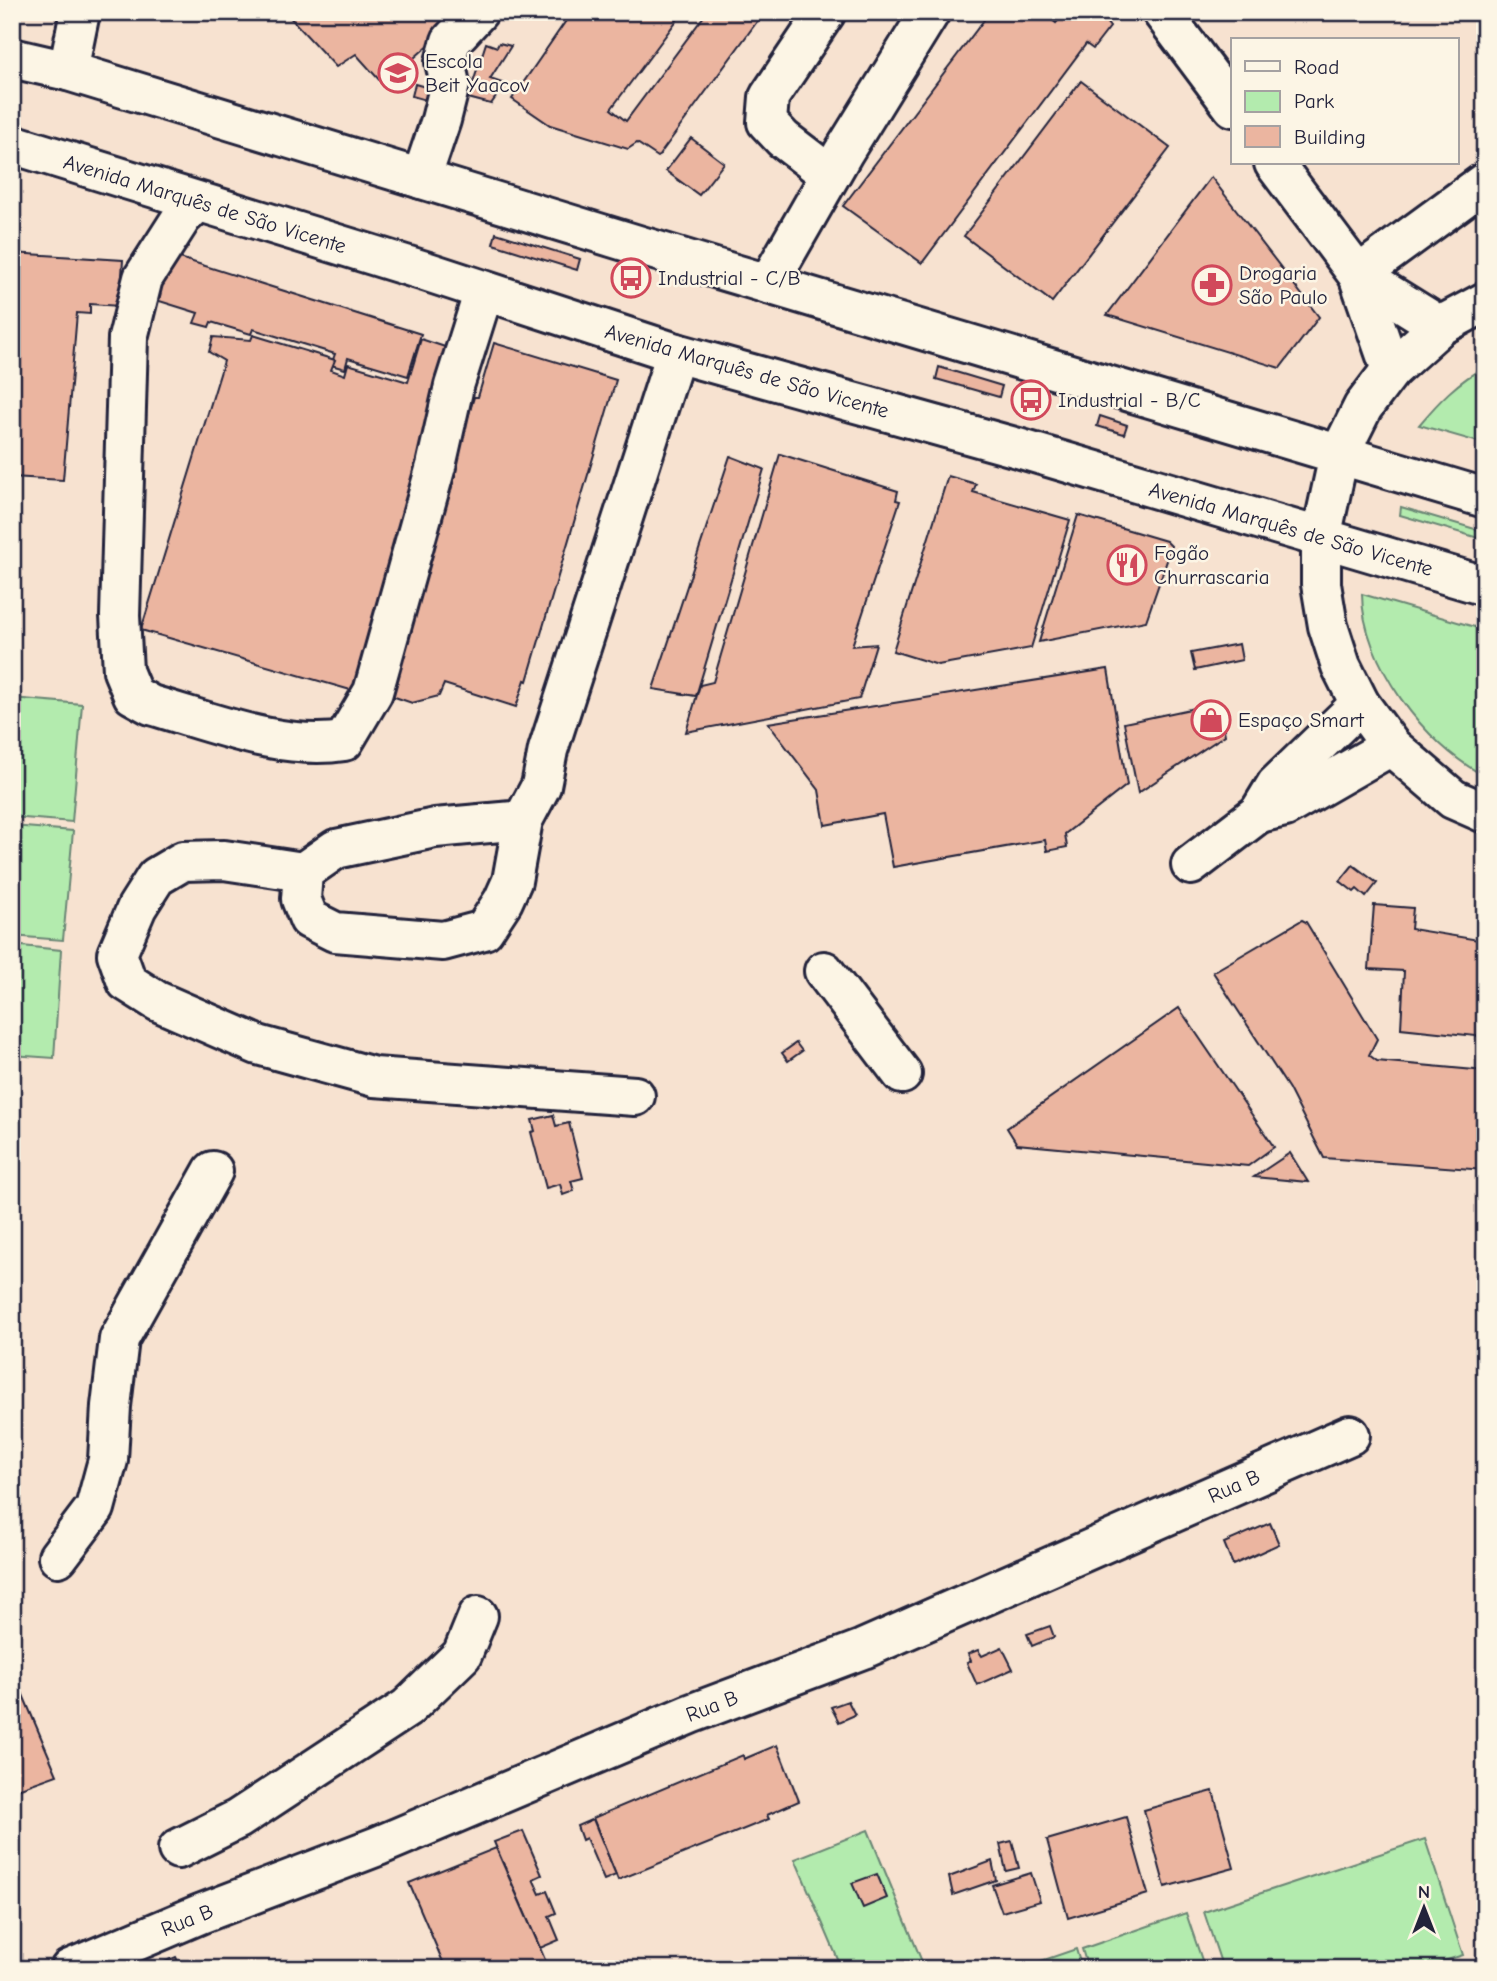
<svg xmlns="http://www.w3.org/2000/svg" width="1497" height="1981" font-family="'Comic Neue',sans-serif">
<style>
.green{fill:#b3ebae;stroke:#6a8674;stroke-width:2}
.building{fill:#ebb5a0;stroke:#22223b;stroke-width:2}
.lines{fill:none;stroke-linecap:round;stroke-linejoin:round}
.minor-casing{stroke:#22223b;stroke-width:44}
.major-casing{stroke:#22223b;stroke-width:44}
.minor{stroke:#fcf5e5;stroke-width:38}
.major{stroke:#fcf5e5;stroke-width:38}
.labels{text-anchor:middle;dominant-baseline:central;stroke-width:5;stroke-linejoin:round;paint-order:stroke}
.poi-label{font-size:21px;fill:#22223b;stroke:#fcf5e5;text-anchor:start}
.street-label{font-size:21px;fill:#22223b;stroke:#fcf5e5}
</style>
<rect width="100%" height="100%" fill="#f7e2d0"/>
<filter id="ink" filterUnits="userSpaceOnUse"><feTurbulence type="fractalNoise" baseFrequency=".0143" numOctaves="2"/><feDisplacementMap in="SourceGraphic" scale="14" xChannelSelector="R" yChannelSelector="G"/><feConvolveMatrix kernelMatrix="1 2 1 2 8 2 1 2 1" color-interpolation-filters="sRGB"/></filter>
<g filter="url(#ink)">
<g class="green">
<path d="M1485 367V444L1419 425C1438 402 1458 381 1485 367Z"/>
<polygon points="1401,507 1485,532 1485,540 1400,515"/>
<path d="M1362 594 1485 630V776C1425 746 1362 661 1362 594Z"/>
<polygon points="12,698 82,704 72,822 12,817"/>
<polygon points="12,826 73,831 63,940 12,936"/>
<polygon points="12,945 61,950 54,1058 12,1055"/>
<polygon points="868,1830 925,1969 842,1969 795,1859"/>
<polygon points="1425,1839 1463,1955 1419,1969 1223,1969 1204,1912"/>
<polygon points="1186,1913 1205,1969 1088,1969 1082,1949"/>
<polygon points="1076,1949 1082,1969 1018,1969"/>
</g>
<g class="building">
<polygon points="285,12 466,12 405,66 381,82 356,54 336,67"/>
<polygon points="572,12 683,12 611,109 626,121 707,12 764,12 658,157 637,143 628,149 550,125 512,99"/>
<polygon points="990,12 1042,12 1056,23 1065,12 1098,12 1110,27 1093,49 1086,44 922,263 843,206"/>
<polygon points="486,43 497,47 499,43 511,46 490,79 505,84 491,104 468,98"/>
<polygon points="1081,81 1170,148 1052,302 964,236"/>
<polygon points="415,84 429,88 426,100 412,96"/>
<polygon points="691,138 724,163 699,195 666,171"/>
<polygon points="1211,177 1319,317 1280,368 1107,315"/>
<polygon points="496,233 580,259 577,270 493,244"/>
<polygon points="12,253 123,260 120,306 90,304 90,314 77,313 63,480 12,477"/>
<polygon points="164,253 421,334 408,376 348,358 345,369 331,365 335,354 253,329 251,334 211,322 209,327 194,323 198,313 140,295"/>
<polygon points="253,335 335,360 331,370 345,375 348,364 408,382 421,339 454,350 354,691 141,630 224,361 209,352 213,337 251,340"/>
<polygon points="494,343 616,380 527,681 525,680 516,707 444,684 439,696 412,703 389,695 442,505 474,397 478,397"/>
<polygon points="939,367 1002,386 999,397 936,379"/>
<polygon points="1100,416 1127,425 1124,434 1097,426"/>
<polygon points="780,454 898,491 896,500 900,501 852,646 876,644 859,699 686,732 700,685 713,682"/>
<polygon points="730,456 764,469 696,696 653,689"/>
<polygon points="948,476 976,484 973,492 1070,520 1031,648 938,665 893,651"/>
<polygon points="1078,515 1166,541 1171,546 1171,549 1146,621 1039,642"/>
<polygon points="1239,644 1242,660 1195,670 1191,653"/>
<polygon points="1108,669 1127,785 1065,834 1067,847 1047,851 1045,840 893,867 883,814 825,825 819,790 768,723"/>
<polygon points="1219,703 1225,735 1138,793 1124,723"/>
<polygon points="1353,865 1377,883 1366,897 1357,889 1354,892 1340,881"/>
<polygon points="1374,905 1413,908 1411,929 1485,941 1485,1037 1401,1028 1404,971 1369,969"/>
<polygon points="1302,920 1306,922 1377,1039 1369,1055 1377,1061 1485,1071 1485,1170 1324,1158 1289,1089 1213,972"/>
<polygon points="1179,1008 1274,1147 1248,1166 1017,1144 1007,1128"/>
<polygon points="796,1043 802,1051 788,1061 782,1053"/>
<polygon points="553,1115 556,1126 569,1123 583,1178 571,1181 574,1191 563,1195 560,1184 546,1188 531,1132 535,1131 532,1120"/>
<polygon points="1290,1153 1308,1182 1254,1177"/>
<polygon points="1270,1523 1279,1544 1233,1565 1224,1543"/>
<polygon points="1050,1626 1054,1637 1032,1646 1027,1634"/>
<polygon points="1002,1647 1013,1669 977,1685 967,1663 971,1661 968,1654 978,1650 982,1656"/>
<polygon points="12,1669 57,1775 12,1791"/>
<polygon points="848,1701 855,1715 839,1722 831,1707"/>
<polygon points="777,1745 799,1801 767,1815 769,1819 618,1880 593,1818 743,1755 744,1759"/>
<polygon points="1213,1791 1234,1868 1165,1887 1144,1810"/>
<polygon points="1126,1817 1148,1894 1068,1918 1047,1840"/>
<polygon points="593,1819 616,1875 604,1880 586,1838 582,1840 577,1826"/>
<polygon points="523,1831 542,1875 533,1879 540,1894 547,1891 556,1913 549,1916 559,1940 540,1948 494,1842"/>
<polygon points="1012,1841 1019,1868 1006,1871 1000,1844"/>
<polygon points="496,1848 540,1948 549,1969 446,1969 409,1883"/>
<polygon points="992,1861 996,1880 953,1895 949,1877"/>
<polygon points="1031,1873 1040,1901 1002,1912 992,1885"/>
<polygon points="877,1874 887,1898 863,1908 852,1883"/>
<polygon points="176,1957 181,1969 148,1969"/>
</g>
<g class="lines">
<g class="minor-casing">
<g id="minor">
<polyline points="826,12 769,97 767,122 783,139 830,175"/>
<polyline points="1162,12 1233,107"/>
<polyline points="68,71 80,12"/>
<polyline points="1274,163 1358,275 1391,370"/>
<polyline points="421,179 441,120 450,84 445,62 451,41 478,12"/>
<path d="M198 202 182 217 143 278 128 338 120 616 123 671 133 695 151 705C211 722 282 751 344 741L373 692 436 466 454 386 484 291"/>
<polyline points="1358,275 1485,182"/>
<polyline points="1358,275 1440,326"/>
<polyline points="768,284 843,153 930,12"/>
<polyline points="1485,302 1440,326 1391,370 1363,407 1339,455 1321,538 1321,584 1328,626 1341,666 1360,704 1391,746 1453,799 1485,813"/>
<polyline points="1259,813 1285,807 1391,746"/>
<polyline points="523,820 435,828 336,849 303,872 301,899 309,919 335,932 443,941 484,930 503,901 512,881 523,820 541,786 548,750 676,353"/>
<polyline points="1191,865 1259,813 1276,785 1360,704"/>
<polyline points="303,872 224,860 183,861 156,877 137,907 117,954 127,982 157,1001 258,1045 374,1077 635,1096"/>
<polyline points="824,971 902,1074"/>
<polyline points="58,1557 95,1508 108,1460 111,1406 119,1339 213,1171"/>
<polyline points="178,1849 238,1819 407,1708 462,1655 478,1616"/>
<polyline points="70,1969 200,1914 378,1846 690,1714 863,1649 1350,1435"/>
</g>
</g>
<g class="major-casing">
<g id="major">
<polyline points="12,58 68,71 641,246 1485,498"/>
<polyline points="12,144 428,272 676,353 1018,448 1485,586"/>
</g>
</g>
<use href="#minor" class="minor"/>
<use href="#major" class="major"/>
</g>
</g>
<defs>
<g id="school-ring" transform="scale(2.0125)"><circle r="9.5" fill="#fcf5e5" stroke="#d1495b" stroke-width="1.5"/><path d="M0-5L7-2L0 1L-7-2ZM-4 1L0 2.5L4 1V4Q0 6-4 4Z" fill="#d1495b"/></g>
<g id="bus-ring" transform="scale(2.0125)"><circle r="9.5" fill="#fcf5e5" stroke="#d1495b" stroke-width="1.5"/><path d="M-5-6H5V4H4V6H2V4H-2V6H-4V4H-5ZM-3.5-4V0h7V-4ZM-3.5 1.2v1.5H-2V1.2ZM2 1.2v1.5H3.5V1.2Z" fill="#d1495b"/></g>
<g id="pharmacy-ring" transform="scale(2.0125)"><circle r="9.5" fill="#fcf5e5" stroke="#d1495b" stroke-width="1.5"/><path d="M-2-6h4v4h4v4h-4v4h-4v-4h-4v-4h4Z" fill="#d1495b"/></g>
<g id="restaurant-ring" transform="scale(2.0125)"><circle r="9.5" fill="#fcf5e5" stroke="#d1495b" stroke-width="1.5"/><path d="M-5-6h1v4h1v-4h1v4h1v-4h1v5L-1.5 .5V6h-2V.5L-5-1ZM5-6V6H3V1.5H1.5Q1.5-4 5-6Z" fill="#d1495b"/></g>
<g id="shop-ring" transform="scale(2.0125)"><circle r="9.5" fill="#fcf5e5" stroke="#d1495b" stroke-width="1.5"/><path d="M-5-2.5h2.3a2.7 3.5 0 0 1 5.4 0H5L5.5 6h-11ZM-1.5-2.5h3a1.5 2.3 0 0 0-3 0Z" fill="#d1495b"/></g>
</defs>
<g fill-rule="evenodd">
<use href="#school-ring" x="398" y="73"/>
<use href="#bus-ring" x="631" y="278"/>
<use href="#pharmacy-ring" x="1212" y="285"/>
<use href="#bus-ring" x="1031" y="400"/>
<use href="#restaurant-ring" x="1127" y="565"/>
<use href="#shop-ring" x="1211" y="720"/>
</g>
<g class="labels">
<g class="poi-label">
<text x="425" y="61">Escola<tspan x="425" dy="24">Beit Yaacov</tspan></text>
<text x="1239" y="273">Drogaria<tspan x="1239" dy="24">São Paulo</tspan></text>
<text x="658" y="278">Industrial - C/B</text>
<text x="1058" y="400">Industrial - B/C</text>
<text x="1154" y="553">Fogão<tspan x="1154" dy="24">Churrascaria</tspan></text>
<text x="1238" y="720">Espaço Smart</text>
</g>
<g class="street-label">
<text transform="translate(205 204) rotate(17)">Avenida Marquês de São Vicente</text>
<text transform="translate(747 371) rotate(16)">Avenida Marquês de São Vicente</text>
<text transform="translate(1291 529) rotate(16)">Avenida Marquês de São Vicente</text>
<text transform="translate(1234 1486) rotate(-24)">Rua B</text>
<text transform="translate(712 1706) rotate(-21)">Rua B</text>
<text transform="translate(187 1920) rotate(-22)">Rua B</text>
</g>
</g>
<rect width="1497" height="1981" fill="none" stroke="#fcf5e5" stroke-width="42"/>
<rect x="21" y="21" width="1455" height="1939" fill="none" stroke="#22223b" stroke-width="2.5" filter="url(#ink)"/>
<rect x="1231" y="38" width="228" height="126" fill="#fcf5e5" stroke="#a5a1a1" stroke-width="2"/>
<rect x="1245" y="61" width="35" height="10" fill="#fcf5e5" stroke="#a5a1a1" stroke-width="2"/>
<text x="1294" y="74" font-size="21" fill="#22223b">Road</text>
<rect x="1245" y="91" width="35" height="21" fill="#b3ebae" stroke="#a5a1a1" stroke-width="2"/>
<text x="1294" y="108" font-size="21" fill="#22223b">Park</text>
<rect x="1245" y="126" width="35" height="21" fill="#ebb5a0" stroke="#a5a1a1" stroke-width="2"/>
<text x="1294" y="144" font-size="21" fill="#22223b">Building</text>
<g transform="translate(1424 1908)" stroke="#fcf5e5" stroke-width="5" paint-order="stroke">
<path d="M0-5L12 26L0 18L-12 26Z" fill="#22223b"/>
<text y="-10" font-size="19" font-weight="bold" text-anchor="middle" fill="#22223b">N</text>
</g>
</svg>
